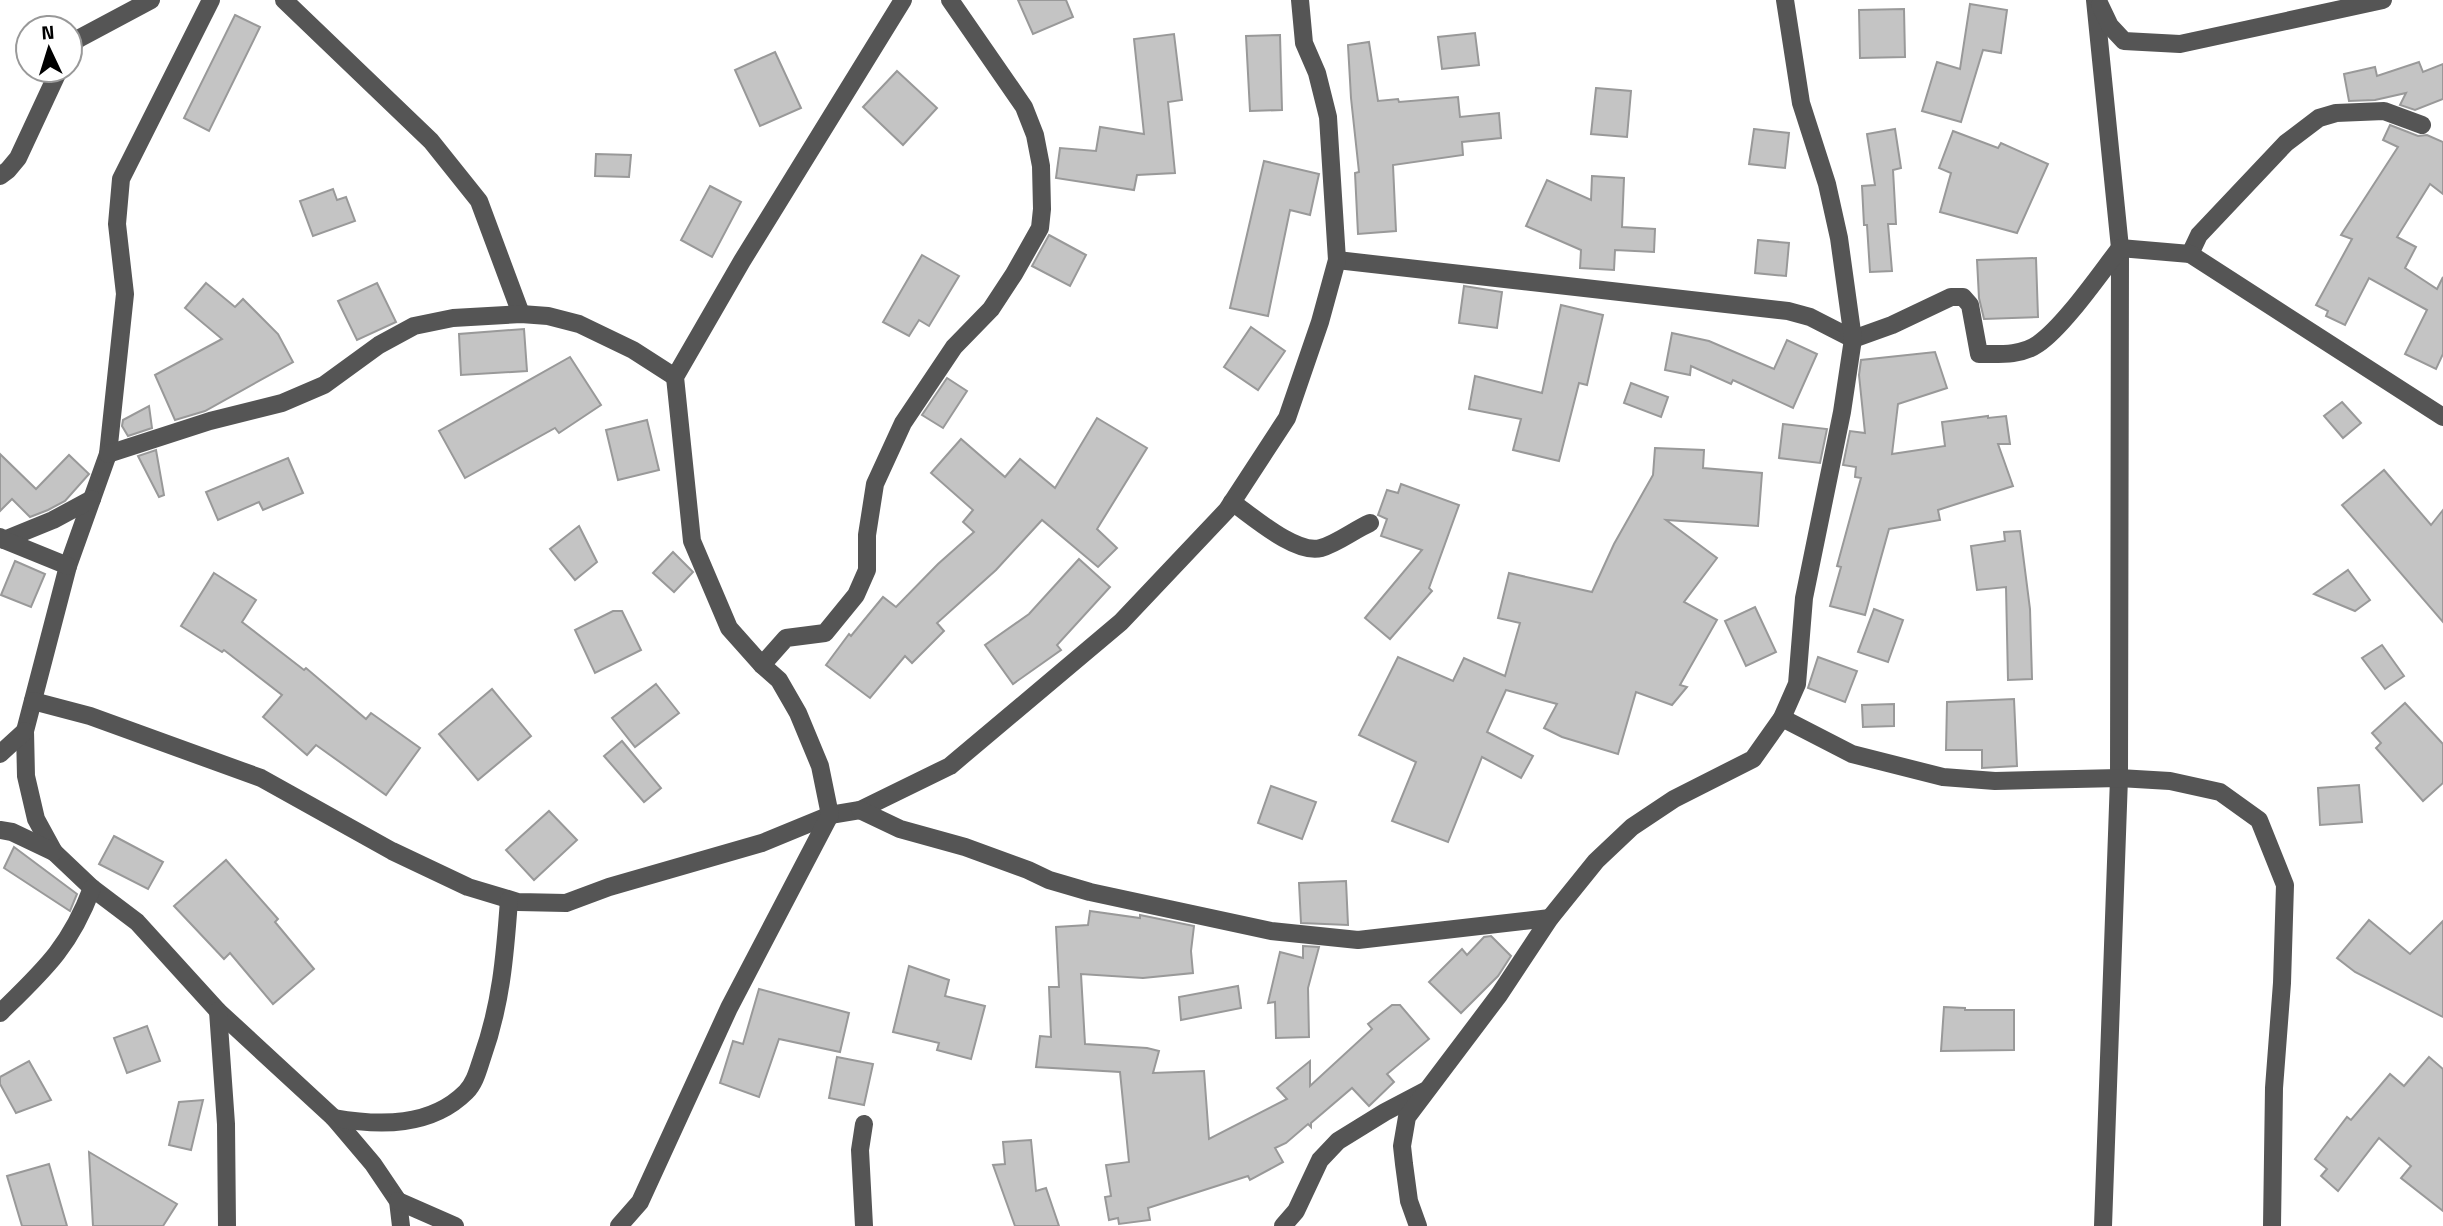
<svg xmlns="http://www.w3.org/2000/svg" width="2443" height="1226" font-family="'Titillium Web',sans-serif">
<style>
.building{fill:#c4c4c4;stroke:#999;stroke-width:2}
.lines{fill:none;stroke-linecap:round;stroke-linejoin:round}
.minor{stroke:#555;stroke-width:18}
</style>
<rect width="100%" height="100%" fill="#fff"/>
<g class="building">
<polygon points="1018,0 1066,0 1073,17 1033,34"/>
<polygon points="1970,4 2007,10 2001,53 1983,50 1961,122 1922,111 1937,62 1960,69"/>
<polygon points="1904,9 1905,57 1860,58 1859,10"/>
<polygon points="235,15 260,27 209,131 184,118"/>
<polygon points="1475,33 1479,65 1442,69 1438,37"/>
<polygon points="1174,34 1182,100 1168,102 1175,173 1137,175 1134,190 1056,178 1060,148 1096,151 1100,127 1144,134 1134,39"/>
<polygon points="1280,35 1282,110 1250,111 1246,36"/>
<polygon points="1369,42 1378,101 1398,99 1399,102 1458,97 1460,117 1499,113 1501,138 1462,142 1463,155 1393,165 1396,231 1358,234 1355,173 1359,172 1351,98 1348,45"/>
<polygon points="775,52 801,108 760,126 735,70"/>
<polygon points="2419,62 2423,72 2443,64 2443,99 2415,110 2400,105 2406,93 2375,100 2349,101 2344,74 2375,67 2377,76"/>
<polygon points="897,71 937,108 903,145 863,107"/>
<polygon points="1596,88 1631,91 1627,137 1591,134"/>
<polygon points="2390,125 2418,136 2427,135 2443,142 2443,194 2430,184 2397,237 2416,247 2405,268 2437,289 2443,277 2443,354 2436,369 2405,354 2427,310 2369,278 2345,325 2326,316 2328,311 2316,305 2352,239 2341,235 2398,147 2383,140"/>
<polygon points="1754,129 1789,133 1785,168 1749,164"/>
<polygon points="1895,129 1901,168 1893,170 1896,224 1888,224 1892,271 1870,272 1867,225 1864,225 1862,186 1875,185 1867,134"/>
<polygon points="1953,131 1998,148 2001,143 2048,164 2017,233 1940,212 1951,173 1939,168"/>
<polygon points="596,154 631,155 629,177 595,176"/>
<polygon points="1264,161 1319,174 1310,215 1290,210 1268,316 1230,308"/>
<polygon points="1592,176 1624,178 1622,227 1655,229 1654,252 1615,250 1614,270 1580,268 1581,250 1526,226 1547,180 1591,200"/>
<polygon points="710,186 741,202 712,257 681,240"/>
<polygon points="333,189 337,200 346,197 355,221 313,236 300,201"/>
<polygon points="1049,235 1086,255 1070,286 1032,266"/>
<polygon points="1758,240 1789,243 1786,276 1755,273"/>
<polygon points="922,255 959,276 929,326 919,320 909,336 883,322"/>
<polygon points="2036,258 2038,317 1984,319 1979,298 1977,260"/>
<polygon points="206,283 235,307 243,299 278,334 293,362 205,411 175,420 155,375 222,339 185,308"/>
<polygon points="377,283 396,322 357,340 338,301"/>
<polygon points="1464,286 1502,292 1497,328 1459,323"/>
<polygon points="1561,305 1603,315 1587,385 1579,383 1559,461 1513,450 1521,419 1469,409 1475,376 1542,393"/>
<polygon points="1251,327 1285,351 1258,390 1224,367"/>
<polygon points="524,329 527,371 461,375 459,334"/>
<polygon points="1672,333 1709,341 1774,369 1787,340 1817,354 1793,408 1733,380 1731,384 1691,366 1690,375 1665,370"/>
<polygon points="1935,352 1947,388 1898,404 1892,454 1945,446 1942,422 1988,416 1988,418 2006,416 2010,444 1998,444 2013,486 1938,510 1940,520 1889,529 1865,615 1830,606 1841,567 1837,566 1861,478 1855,477 1856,467 1843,465 1850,431 1865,433 1859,375 1861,360"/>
<polygon points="570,357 601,405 559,433 555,428 465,478 439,431"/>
<polygon points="947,378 967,391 943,428 922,415"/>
<polygon points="1631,383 1668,397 1661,417 1624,403"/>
<polygon points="2342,402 2361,423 2343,438 2324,416"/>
<polygon points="149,406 152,428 128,436 122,426 123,420"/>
<polygon points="1097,418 1147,448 1097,529 1117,548 1098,567 1042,520 996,570 937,623 944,631 912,663 905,656 870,698 826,665 849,634 851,636 883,597 896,607 938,564 974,532 963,522 973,510 931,473 961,439 1005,477 1020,459 1055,488"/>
<polygon points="647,420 659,470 618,480 606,430"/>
<polygon points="1783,424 1827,429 1820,463 1779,458"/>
<polygon points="1655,448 1704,450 1703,468 1762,473 1758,526 1666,520 1717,558 1684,602 1717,620 1680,685 1687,687 1672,705 1636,692 1618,754 1562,737 1544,728 1557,704 1506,690 1487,732 1533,756 1521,778 1482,757 1448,842 1392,821 1416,762 1359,735 1398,657 1453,681 1464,658 1505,676 1520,623 1498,618 1509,573 1592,592 1614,544 1653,475"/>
<polygon points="156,450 164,495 159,497 138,456"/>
<polygon points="0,454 36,489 69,455 89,474 65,501 48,510 30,517 12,499 0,511"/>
<polygon points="288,458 303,493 263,510 259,502 218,520 206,492"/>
<polygon points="2384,470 2431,525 2443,510 2443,622 2342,505"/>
<polygon points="1401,484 1459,505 1429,588 1432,591 1390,639 1365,618 1422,550 1381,536 1387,519 1378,515 1387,490 1398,493"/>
<polygon points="579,526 597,562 575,580 550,549"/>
<polygon points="2020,531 2030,609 2032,679 2008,680 2006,587 1977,590 1971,546 2005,541 2004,532"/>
<polygon points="673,552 693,572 674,592 653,573"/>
<polygon points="1079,559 1110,587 1057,645 1061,650 1013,684 985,645 1029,614"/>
<polygon points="15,561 45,574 31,607 1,595"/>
<polygon points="2348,570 2370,600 2355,611 2314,594"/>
<polygon points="214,573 256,600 242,622 304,670 306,668 366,719 371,713 420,748 386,795 316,745 307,755 263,717 282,695 224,650 222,652 181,626"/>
<polygon points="1755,607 1776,652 1746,666 1725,621"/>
<polygon points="1874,609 1903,620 1888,662 1858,652"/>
<polygon points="613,611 622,611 641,650 595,673 575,630"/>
<polygon points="2382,645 2404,676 2385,689 2362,658"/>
<polygon points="1818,657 1857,671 1845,702 1808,688"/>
<polygon points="656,684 679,713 635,747 612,718"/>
<polygon points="492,689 531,736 478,780 439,734"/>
<polygon points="2014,699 2017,766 1982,768 1982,750 1946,750 1947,702"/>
<polygon points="2405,703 2443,744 2443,783 2423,801 2376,748 2381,743 2372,733"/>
<polygon points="1894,704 1894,726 1863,727 1862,705"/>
<polygon points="622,741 661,788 644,802 604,756"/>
<polygon points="2359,785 2362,822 2320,825 2318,788"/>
<polygon points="1271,786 1316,802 1302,839 1258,823"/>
<polygon points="549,811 577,840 534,880 506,850"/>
<polygon points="114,836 163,862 148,889 99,864"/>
<polygon points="14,847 77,894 70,911 4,868"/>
<polygon points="226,860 278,919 275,922 314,969 273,1004 230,953 224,959 174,906"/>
<polygon points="1346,881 1348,925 1301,923 1299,883"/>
<polygon points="1090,911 1140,918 1140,915 1194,926 1191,951 1193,973 1143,978 1081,974 1085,1044 1147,1048 1159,1051 1153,1073 1204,1071 1209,1139 1287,1099 1277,1088 1310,1061 1310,1086 1372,1029 1368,1024 1392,1005 1400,1005 1429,1039 1387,1074 1394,1082 1369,1106 1352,1088 1311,1123 1311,1127 1308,1124 1286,1143 1275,1148 1283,1162 1250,1180 1248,1176 1148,1208 1150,1220 1119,1224 1118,1218 1109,1220 1105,1197 1111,1196 1106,1165 1129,1162 1120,1072 1036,1067 1040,1036 1051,1037 1049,987 1059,987 1056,927 1088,925"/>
<polygon points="2369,920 2410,954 2443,921 2443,1017 2355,972 2337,958"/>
<polygon points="1491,936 1511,956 1498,976 1461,1013 1429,982 1462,949 1467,955 1484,937"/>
<polygon points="1303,946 1319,947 1308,988 1309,1037 1276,1038 1275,1002 1268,1003 1280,952 1303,958"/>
<polygon points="909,966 949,980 945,996 985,1006 971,1059 937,1050 939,1043 893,1032"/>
<polygon points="1238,986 1241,1008 1181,1020 1179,997"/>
<polygon points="759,989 849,1013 840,1052 779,1039 759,1097 720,1083 733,1041 743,1044"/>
<polygon points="1944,1007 1965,1008 1965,1010 2014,1010 2014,1050 1941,1051"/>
<polygon points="147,1026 160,1061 127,1073 114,1038"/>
<polygon points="837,1057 873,1064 864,1105 829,1098"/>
<polygon points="2429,1057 2443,1069 2443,1211 2401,1178 2411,1166 2379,1138 2338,1191 2321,1176 2327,1169 2315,1159 2347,1117 2351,1120 2390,1074 2404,1086"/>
<polygon points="29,1061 51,1100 16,1113 0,1084 0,1077"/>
<polygon points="203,1100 191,1150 169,1145 179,1102"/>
<polygon points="1031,1140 1036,1191 1046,1188 1059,1226 1015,1226 993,1165 1005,1164 1003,1142"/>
<polygon points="89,1152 177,1204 163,1226 93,1226"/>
<polygon points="49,1164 67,1226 22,1226 7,1176"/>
</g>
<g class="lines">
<g class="minor">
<polyline points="211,0 121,179 117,224 125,294 108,454 68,566 25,731 26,776 36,819 54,852 92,888 137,922 218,1011 334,1118 373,1164 398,1201 401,1226"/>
<polyline points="284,0 431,141 479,201 521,314"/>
<polyline points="2095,0 2120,248 2119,778 2103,1226"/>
<polyline points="2100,5 2110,26 2124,41 2180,44 2383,0"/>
<polyline points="70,49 78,39 151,0"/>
<polyline points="0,176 8,170 18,158 59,70"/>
<polyline points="2190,254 2199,235 2286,143 2319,118 2336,113 2384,111 2422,125"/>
<path d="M1337 260 1788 311 1810 317 1853 339 1892 325 1951 297H1963L1970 305 1979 354C1998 354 2021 356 2038 344 2064 326 2099 275 2120 248L2190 254 2443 417"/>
<polyline points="108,454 210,421 282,403 324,385 379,345 414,326 453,318 521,314 548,316 579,324 633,350 675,377"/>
<path d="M1232 502C1252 516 1296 555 1321 548 1338 543 1354 530 1370 523"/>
<polyline points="0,537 4,540 53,520 92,499"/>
<polyline points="4,540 68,566"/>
<polyline points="762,665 786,638 825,633 856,595 867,570 867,535 875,484 903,423 954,347 991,309 1014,274 1040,228 1042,209 1041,166 1035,135 1024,107 950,0"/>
<polyline points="33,701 90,716 261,778 392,851 468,887 518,902 566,903 609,887 762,843 830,815 860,810 950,766 1121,622 1227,510 1287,418 1320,322 1337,260 1328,117 1317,73 1304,43 1300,0"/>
<polyline points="1782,718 1852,754 1943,777 1995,781 2119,778 2170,781 2220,792 2259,820 2285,885 2282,983 2274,1088 2272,1226"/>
<polyline points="0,754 25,731"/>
<polyline points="860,810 900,829 965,847 1028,870 1049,880 1090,892 1271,931 1358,940 1550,918"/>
<polyline points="0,830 12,832 54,852"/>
<polyline points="218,1011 226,1124 227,1226"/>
<path d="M0 1013C44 970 70 947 92 888"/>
<path d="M334 1118C380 1126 431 1127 466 1092 475 1083 478 1070 482 1058 501 1005 505 956 509 900"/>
<polyline points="864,1124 860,1150 864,1226"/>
<polyline points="398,1201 455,1226"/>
<polyline points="619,1226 640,1202 729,1008 830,815 820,766 798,713 779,680 762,665 729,628 692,541 675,377 742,261 903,0"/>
<polyline points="1283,1226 1296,1211 1320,1160 1338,1141 1385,1112 1425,1091"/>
<polyline points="1418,1226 1409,1201 1404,1164 1402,1146 1407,1117 1499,995 1550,918 1596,861 1632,827 1674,799 1753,759 1782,718 1797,684 1804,598 1842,412 1853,339 1839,238 1827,184 1801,103 1785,0"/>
</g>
</g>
<g transform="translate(49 49) rotate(356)"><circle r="33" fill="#ffffff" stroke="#999999" stroke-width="2"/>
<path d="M0-5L12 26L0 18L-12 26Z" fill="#000000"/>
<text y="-10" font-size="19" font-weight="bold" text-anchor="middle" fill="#000000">N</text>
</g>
</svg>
